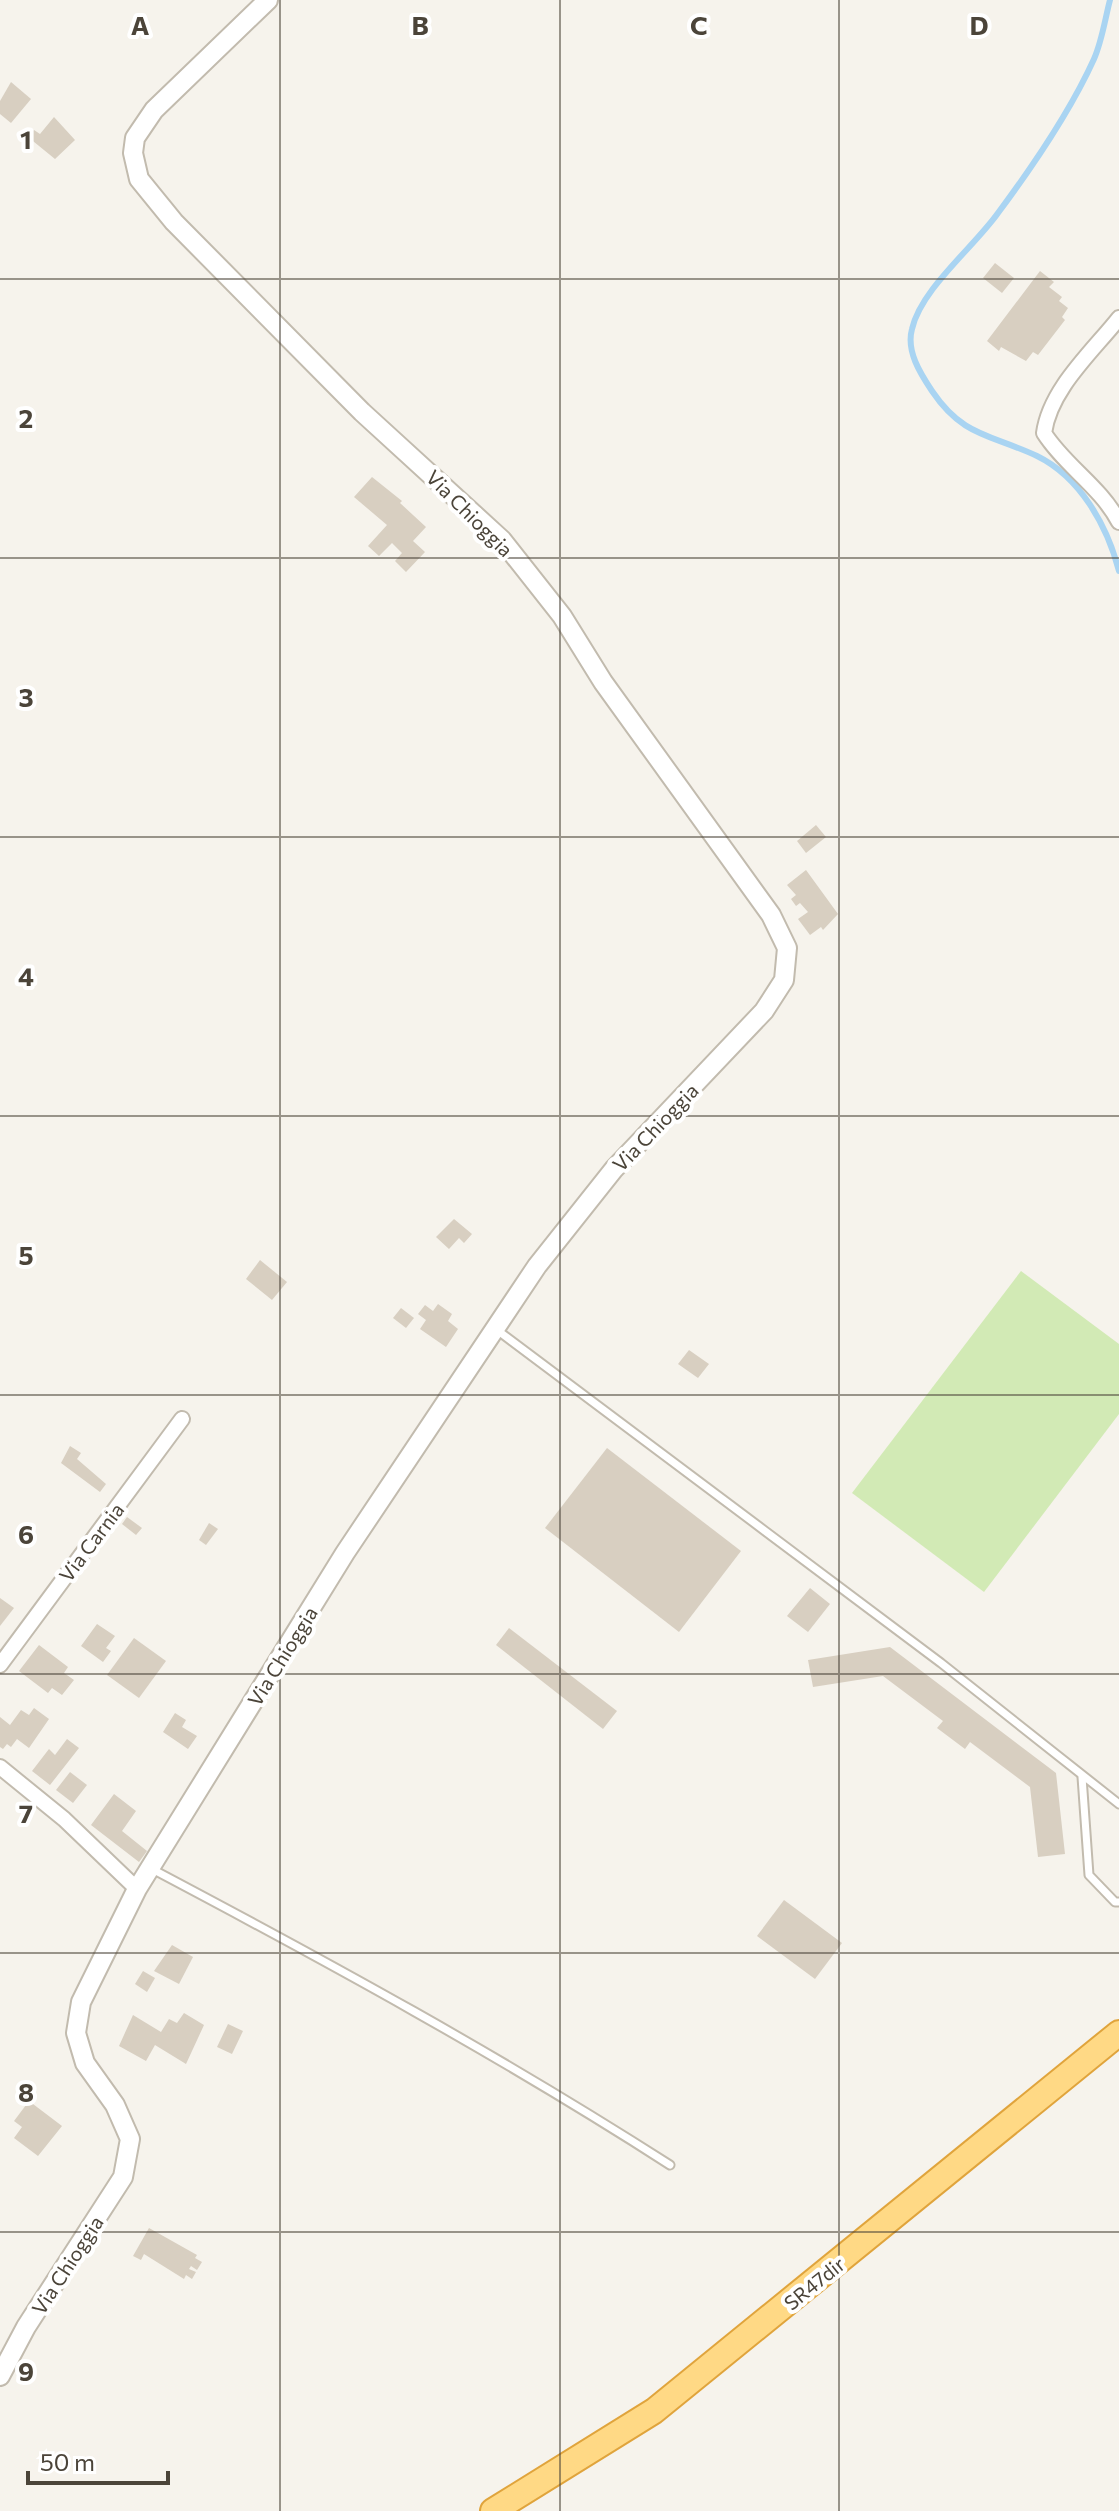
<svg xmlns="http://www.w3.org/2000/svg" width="1119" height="2511" font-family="Commissioner,sans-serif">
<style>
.green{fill:#d2eab5}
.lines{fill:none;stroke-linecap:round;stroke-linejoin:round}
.stream{stroke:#a9d4f2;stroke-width:6}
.building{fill:#d8cfc1}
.service-casing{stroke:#c2bbae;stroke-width:11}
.minor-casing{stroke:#c2bbae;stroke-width:18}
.tertiary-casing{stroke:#c2bbae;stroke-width:22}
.trunk-casing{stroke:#e0a43c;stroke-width:28}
.service{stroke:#fff;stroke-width:7}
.minor{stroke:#fff;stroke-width:14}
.tertiary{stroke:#fff;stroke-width:18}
.trunk{stroke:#ffd985;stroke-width:24}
.grid{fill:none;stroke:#4b4439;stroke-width:2;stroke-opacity:0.55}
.labels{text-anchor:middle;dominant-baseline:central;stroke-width:8;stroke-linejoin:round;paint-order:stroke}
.street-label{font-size:20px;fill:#4b4439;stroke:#fff}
.grid-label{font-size:26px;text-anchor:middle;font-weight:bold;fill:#4b4439;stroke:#fff;stroke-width:8;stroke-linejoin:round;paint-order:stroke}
</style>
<rect width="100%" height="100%" fill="#f6f3ec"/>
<polygon class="green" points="1021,1271 1119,1344 1119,1414 984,1592 852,1493"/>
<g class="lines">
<path class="stream" d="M1110 0C1105 19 1102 41 1094 59 1070 112 1033 166 998 213 974 247 921 289 912 329 906 351 920 373 932 391 963 437 990 434 1037 456 1080 477 1107 525 1119 571"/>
</g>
<g class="building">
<polygon points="11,82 31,99 11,123 0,114 0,101"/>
<polygon points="54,117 75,140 55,159 28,137 34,130 40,134"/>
<polygon points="995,263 1014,278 1002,293 983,278"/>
<polygon points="1040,271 1054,282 1049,287 1062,297 1059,301 1068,308 1062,317 1065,320 1038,355 1033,352 1026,361 1001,347 999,351 987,341"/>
<polygon points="372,477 402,501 400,503 426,527 413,541 425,552 406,572 395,561 402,553 392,543 379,556 368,546 387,525 354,497"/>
<polygon points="816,825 826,837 806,853 797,841"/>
<polygon points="806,870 838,914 823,930 821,927 810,935 798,919 808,912 800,903 796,906 791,899 796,895 787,885"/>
<polygon points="454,1219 472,1234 464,1243 459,1238 449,1249 436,1237"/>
<polygon points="260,1260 287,1282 272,1300 246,1279"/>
<polygon points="438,1304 452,1314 448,1321 458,1329 446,1347 420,1329 426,1320 418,1314 425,1305 433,1311"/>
<polygon points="401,1308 414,1318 406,1328 393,1318"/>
<polygon points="689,1350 709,1364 698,1378 678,1364"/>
<polygon points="70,1446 81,1453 77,1459 106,1484 100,1492 61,1463"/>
<polygon points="607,1448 741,1551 679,1632 545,1528"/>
<polygon points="127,1517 142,1528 136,1535 122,1524"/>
<polygon points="209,1523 218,1529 206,1545 199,1540"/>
<polygon points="810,1588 830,1604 808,1632 787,1616"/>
<polygon points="0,1598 14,1608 0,1626"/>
<polygon points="97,1624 115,1636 106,1648 111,1651 103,1662 81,1646"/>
<polygon points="509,1628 617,1711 603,1729 496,1645"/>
<polygon points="134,1638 166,1661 139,1698 107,1675"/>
<polygon points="39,1645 68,1667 64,1673 74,1680 62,1695 52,1688 48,1693 19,1671"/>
<polygon points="890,1647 1056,1773 1065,1854 1038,1857 1030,1787 970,1742 965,1749 937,1728 943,1721 883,1676 813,1687 808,1660"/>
<polygon points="34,1708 49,1719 29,1748 17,1739 11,1747 7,1744 3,1749 0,1747 0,1717 10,1725 21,1710 29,1715"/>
<polygon points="175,1713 186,1720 182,1727 197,1736 188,1749 163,1732"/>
<polygon points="67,1739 79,1748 50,1785 32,1771 49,1749 55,1755"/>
<polygon points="70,1772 87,1785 73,1803 56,1790"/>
<polygon points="114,1794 136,1811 122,1831 147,1851 139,1862 91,1825"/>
<polygon points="784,1900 842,1943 815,1979 757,1936"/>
<polygon points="172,1945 193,1957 179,1984 154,1971"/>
<polygon points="143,1971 155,1978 147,1992 135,1984"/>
<polygon points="184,2013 204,2025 186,2064 155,2045 146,2061 119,2046 133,2015 161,2032 169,2019 177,2023"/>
<polygon points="228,2024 243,2031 232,2054 217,2047"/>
<polygon points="29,2101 62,2126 38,2156 14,2138 22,2127 14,2121"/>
<polygon points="149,2228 197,2255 195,2258 202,2262 197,2270 191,2266 189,2269 196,2272 192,2279 186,2275 184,2279 144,2254 141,2260 133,2256"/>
</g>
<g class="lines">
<g class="service-casing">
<g id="service">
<polyline points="497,1330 941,1663 1119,1804"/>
<polyline points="1082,1777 1089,1875 1115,1902 1119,1902"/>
<path d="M152 1869C328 1962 502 2057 670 2165"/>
</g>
</g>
<g class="minor-casing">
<g id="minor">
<path d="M1119 318C1092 352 1050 389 1044 433 1065 466 1100 486 1119 522"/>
<polyline points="0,1665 182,1419"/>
<polyline points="0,1767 64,1819 137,1889"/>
</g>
</g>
<g class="tertiary-casing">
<polyline id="tertiary" points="0,2376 26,2327 123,2177 130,2139 115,2105 85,2063 76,2033 81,2002 137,1889 345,1553 537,1266 614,1169 764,1011 784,980 787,948 771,915 603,682 562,616 502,540 362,412 174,222 139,179 133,153 135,138 154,110 268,0"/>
</g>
<g class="trunk-casing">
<polyline id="trunk" points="493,2511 654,2411 1119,2033"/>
</g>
<use href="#service" class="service"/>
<use href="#minor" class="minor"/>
<use href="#tertiary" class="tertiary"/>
<use href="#trunk" class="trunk"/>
</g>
<path class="grid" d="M280 0V2511M560 0V2511M839 0V2511M0 279H1119M0 558H1119M0 837H1119M0 1116H1119M0 1395H1119M0 1674H1119M0 1953H1119M0 2232H1119"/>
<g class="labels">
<g class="street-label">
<text transform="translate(470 513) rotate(45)">Via Chioggia</text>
<text transform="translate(655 1127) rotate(-46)">Via Chioggia</text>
<text transform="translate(91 1542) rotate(-53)">Via Carnia</text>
<text transform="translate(282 1656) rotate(-58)">Via Chioggia</text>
<text transform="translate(67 2265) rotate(-57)">Via Chioggia</text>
<text transform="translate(814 2283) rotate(-39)">SR47dir</text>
</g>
</g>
<g class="grid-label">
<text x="140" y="35">A</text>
<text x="420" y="35">B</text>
<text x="699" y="35">C</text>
<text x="979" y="35">D</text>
<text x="26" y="149">1</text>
<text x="26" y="428">2</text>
<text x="26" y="707">3</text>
<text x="26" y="986">4</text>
<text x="26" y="1265">5</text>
<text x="26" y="1544">6</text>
<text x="26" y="1823">7</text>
<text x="26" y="2102">8</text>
<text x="26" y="2381">9</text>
</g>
<path d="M28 2471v12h140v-12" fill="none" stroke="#4b4439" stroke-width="4"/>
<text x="40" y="2471" font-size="24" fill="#4b4439" stroke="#ffffff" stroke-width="6" paint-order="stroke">50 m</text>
</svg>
